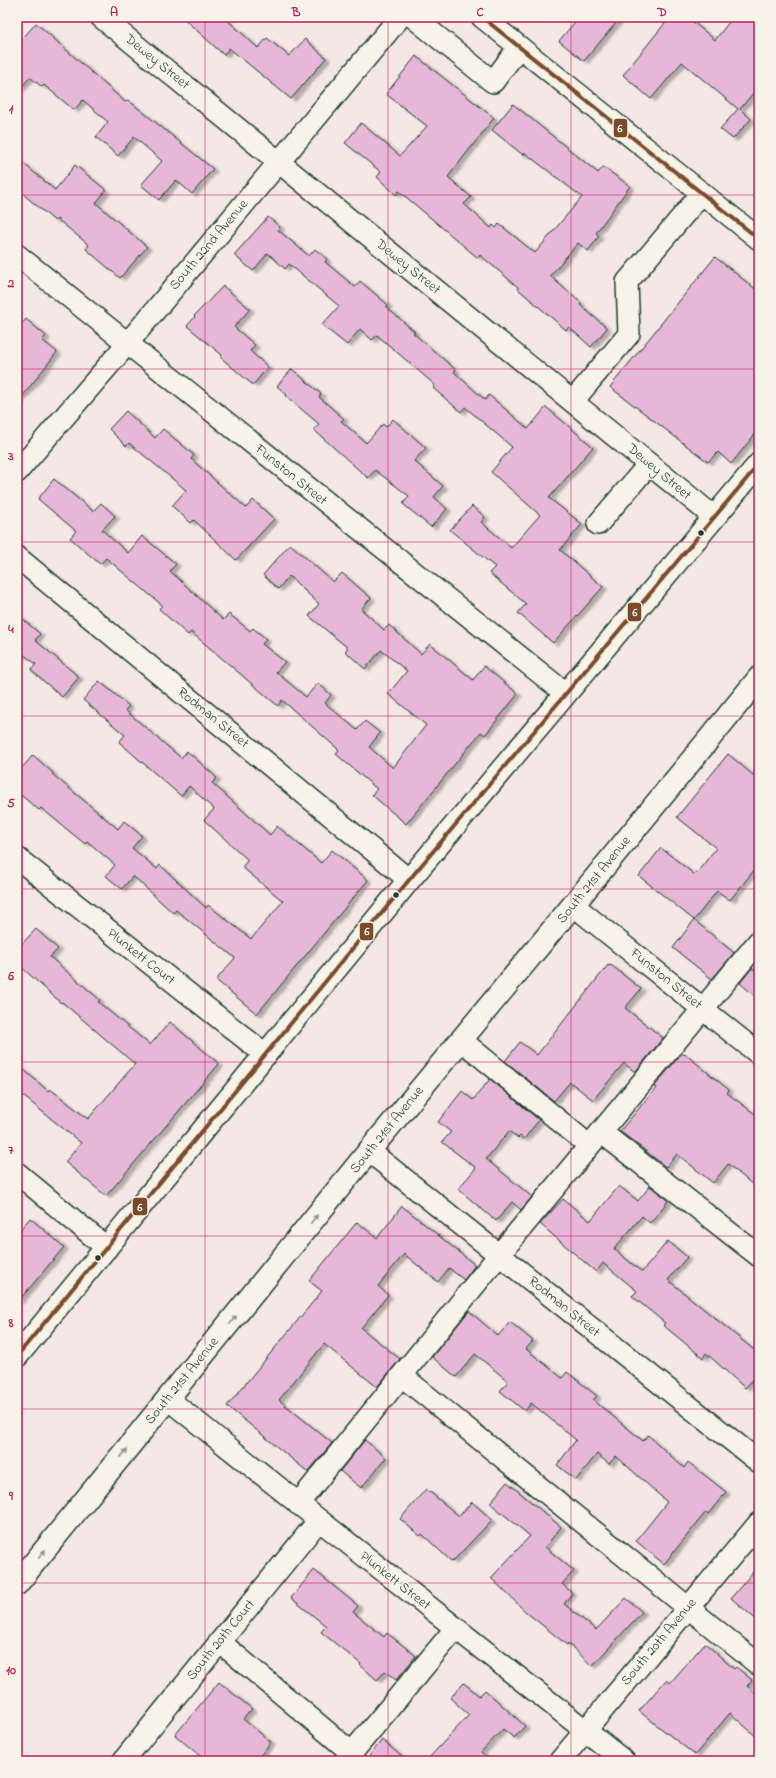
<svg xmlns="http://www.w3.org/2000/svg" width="776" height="1778" font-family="'Indie Flower',sans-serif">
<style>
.building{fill:#e7b7d8;stroke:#1f3d34;filter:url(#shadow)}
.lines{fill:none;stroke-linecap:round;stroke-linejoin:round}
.minor-casing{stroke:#1f3d34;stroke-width:24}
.major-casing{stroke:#1f3d34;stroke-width:25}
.minor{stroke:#f7f3e8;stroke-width:21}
.major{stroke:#f7f3e8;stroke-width:22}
.bus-1-casing{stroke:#f7f3e8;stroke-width:7}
.bus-1{stroke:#7a4b2a;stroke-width:4}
.oneway{fill:#8b988e}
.grid{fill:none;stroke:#c2185b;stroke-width:1;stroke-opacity:0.55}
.bus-dot{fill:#1f3d34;stroke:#f7f3e8;stroke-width:1.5}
.labels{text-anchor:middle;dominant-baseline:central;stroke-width:3.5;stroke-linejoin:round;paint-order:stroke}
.street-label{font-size:14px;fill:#1f3d34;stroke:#f7f3e8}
.line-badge{stroke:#f7f3e8;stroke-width:1.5}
.badge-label{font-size:11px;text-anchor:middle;font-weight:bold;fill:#fff}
.neatline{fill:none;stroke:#c2185b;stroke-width:1.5}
.grid-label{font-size:13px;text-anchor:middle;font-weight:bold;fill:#c2185b}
</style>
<defs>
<filter id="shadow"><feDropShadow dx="4.5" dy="2.5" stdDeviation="1" flood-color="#0004"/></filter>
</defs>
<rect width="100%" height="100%" fill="#f4e7e5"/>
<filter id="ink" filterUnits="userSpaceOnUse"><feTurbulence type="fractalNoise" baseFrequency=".025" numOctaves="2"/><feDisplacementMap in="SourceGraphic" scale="8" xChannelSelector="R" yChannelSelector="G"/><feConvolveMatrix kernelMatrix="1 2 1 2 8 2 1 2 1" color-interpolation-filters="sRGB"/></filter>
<g filter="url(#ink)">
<g class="building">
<polygon points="182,17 224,17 258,48 267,38 289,56 305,39 326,58 291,99 229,48 224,55"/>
<polygon points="579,17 621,17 584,61 559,41"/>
<polygon points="670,17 687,17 715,40 733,17 759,17 759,86 740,109 751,119 733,139 720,129 738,109 682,62 651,99 623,75"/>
<polygon points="36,23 125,102 128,100 213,169 192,194 176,180 159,200 141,185 162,161 134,137 118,156 96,137 108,122 83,100 74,110 44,85 42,87 30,77 17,92 17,45"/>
<polygon points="416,56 494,118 448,177 471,197 464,204 491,228 493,225 496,228 499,224 535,253 582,197 525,153 523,155 492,130 513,104 598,173 603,167 630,186 596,233 599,236 588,251 578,243 550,276 581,303 580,305 607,328 591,347 569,327 566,330 518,289 519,288 480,255 478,258 399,191 396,195 377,177 381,172 345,143 361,123 400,156 427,126 386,94"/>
<polygon points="17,158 55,190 75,165 106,190 96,203 147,247 120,278 86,249 89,245 57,219 55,221 17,189"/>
<polygon points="268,217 280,227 278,230 309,256 315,249 327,259 325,262 355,287 360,281 388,305 386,307 415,332 413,333 456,370 454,372 485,400 489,395 528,429 546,407 593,447 549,498 582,524 560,550 603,587 553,643 518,613 526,604 489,573 495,567 450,530 472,506 485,517 481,522 511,548 540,515 491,472 512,447 465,407 461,412 433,388 435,385 377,335 372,340 360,329 347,345 322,325 339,306 289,264 285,269 268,253 253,271 234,255"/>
<polygon points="715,257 759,292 759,429 731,464 718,452 708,462 610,387"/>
<polygon points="223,286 250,309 234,327 255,345 250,351 268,367 253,385 220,357 222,355 187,326 195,317 194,316"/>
<polygon points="26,319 46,336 42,340 57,352 17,403 17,330"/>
<polygon points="292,369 321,394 319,397 344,419 341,421 366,443 383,424 386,427 393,419 426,448 414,461 443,486 434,497 447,509 431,527 403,504 409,496 375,470 368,478 314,430 319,424 286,396 287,395 277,386"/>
<polygon points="126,411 155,438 163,429 194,455 191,459 246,508 253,500 274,519 236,560 194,520 191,523 172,506 186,490 129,443 126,446 109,429"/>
<polygon points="54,479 93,511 101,503 115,516 102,530 128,553 142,536 176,564 170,571 223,620 229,614 250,631 253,628 266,639 262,644 285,662 276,672 306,697 318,683 331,695 325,703 357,730 365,721 380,733 369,747 393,768 426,725 388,694 407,671 381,650 365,669 345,651 348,648 309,616 319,604 289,576 278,589 263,575 290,544 333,582 342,573 371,598 361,609 384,630 389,625 421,654 430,644 473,680 484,666 518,694 485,735 481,732 406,824 372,795 377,789 336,754 339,750 282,700 278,706 191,632 188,635 159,609 162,605 106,558 100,564 70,538 76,531 38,499"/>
<polygon points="17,614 40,634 35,640 79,677 62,697 31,670 36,664 23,654 17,661"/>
<polygon points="99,681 129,706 125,710 181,758 187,751 217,778 212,783 270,835 277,826 321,863 332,850 368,880 257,1014 216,980 235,958 176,910 173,913 133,876 122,889 106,876 115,865 87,841 85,844 41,808 39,810 17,792 17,774 33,755 53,773 52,774 118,829 124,821 142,836 132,848 157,869 160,865 206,908 208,905 251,939 283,901 242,867 248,860 204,820 214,809 189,786 181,796 119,742 125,735 83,700"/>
<polygon points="728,754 759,780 759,864 730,900 717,891 694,920 639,876 661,848 695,875 716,848 677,817"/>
<polygon points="694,920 734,953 712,979 673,948"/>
<polygon points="36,929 58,949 50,957 100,1000 98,1002 150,1045 170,1022 219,1064 106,1196 65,1162 81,1143 17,1091 17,1064 48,1091 50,1089 88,1119 135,1064 62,1002 61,1003 17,963 17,949"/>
<polygon points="608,965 610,966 611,965 641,989 625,1008 663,1038 635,1072 624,1063 593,1100 570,1082 554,1101 505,1061 520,1042 537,1055"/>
<polygon points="752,968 759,973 759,1000 740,983"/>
<polygon points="682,1053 684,1055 685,1054 729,1090 727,1093 759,1117 759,1190 728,1164 713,1183 677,1154 666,1167 620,1131 656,1088 654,1087"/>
<polygon points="490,1079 539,1120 524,1139 520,1136 518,1138 509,1131 486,1159 532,1197 521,1210 512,1202 496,1221 458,1189 476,1168 442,1142 451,1132 438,1122 462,1091 473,1100"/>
<polygon points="619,1186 638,1201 650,1186 668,1201 650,1223 642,1216 614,1249 642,1272 668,1241 687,1257 668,1280 759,1354 759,1373 745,1388 706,1353 703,1358 663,1325 665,1323 632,1296 637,1291 603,1263 596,1272 540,1224 563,1199 590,1221"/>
<polygon points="402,1206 475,1265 464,1280 449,1268 438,1282 404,1254 378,1286 388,1295 361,1328 400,1359 377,1387 324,1344 279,1400 332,1443 308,1472 227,1406 322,1291 309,1281 357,1222 377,1238"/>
<polygon points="30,1218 64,1247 17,1303 17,1233"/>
<polygon points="469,1311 498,1336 510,1322 533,1341 526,1349 562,1378 567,1372 597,1396 593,1400 643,1441 648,1435 684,1468 688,1462 726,1492 708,1514 706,1512 664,1564 636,1541 667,1502 616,1456 609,1464 597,1454 576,1480 557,1465 576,1440 531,1403 525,1411 500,1391 508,1381 475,1354 456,1377 432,1357"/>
<polygon points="365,1440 386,1458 361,1488 340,1471"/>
<polygon points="507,1482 561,1527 545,1547 574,1571 562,1584 572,1593 564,1604 596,1630 626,1598 642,1612 592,1666 568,1643 567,1645 526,1612 491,1578 530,1536 490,1503"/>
<polygon points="426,1489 459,1516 472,1502 492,1520 452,1562 422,1534 420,1536 400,1519"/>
<polygon points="759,1565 759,1622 731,1598"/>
<polygon points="314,1570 358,1606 353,1612 384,1637 387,1633 416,1656 396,1680 385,1671 377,1680 360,1665 361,1664 321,1632 326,1626 291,1598"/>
<polygon points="705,1643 734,1669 736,1667 752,1680 747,1686 759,1697 759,1739 730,1713 695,1755 639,1711 666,1680 670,1683"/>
<polygon points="219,1682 252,1709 243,1719 271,1742 256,1761 206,1761 175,1735"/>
<polygon points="464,1683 479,1696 485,1690 525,1726 514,1738 503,1729 481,1752 490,1761 426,1761 469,1715 450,1698"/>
<polygon points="382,1740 407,1761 365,1761"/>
</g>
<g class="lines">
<g class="minor-casing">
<g id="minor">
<polyline points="101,17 714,517"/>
<polyline points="413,17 493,82 519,47"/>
<polyline points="482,17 759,239"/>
<polyline points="17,255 565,693"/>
<polyline points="573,401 629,334 627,282 702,193"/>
<polyline points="17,472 127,344 400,17"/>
<polyline points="598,524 649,464"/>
<polyline points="17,557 409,880"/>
<polyline points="17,858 266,1055"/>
<polyline points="573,905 759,1054"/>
<polyline points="461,1040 580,1138"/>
<polyline points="601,1132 759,1256"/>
<polyline points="369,1151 759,1462"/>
<polyline points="17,1173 107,1248"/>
<polyline points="402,1376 759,1665"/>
<polyline points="168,1399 319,1520 624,1761"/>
<polyline points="298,1504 499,1255 759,941"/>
<polyline points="220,1642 352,1753"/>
<polyline points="123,1761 319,1520"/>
<polyline points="345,1761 456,1628"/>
<polyline points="560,1761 759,1523"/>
</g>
</g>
<g class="major-casing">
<g id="major">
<polyline points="17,1356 409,880 759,464"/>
<polyline points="17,1584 369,1151 573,905 759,678"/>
</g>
</g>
<use href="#minor" class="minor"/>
<use href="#major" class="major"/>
<g class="bus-1-casing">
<g id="bus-1">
<polyline points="482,17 759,239"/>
<polyline points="17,1356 409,880 759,464"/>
</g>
</g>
<use href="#bus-1" class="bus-1"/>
</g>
<defs><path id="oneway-solid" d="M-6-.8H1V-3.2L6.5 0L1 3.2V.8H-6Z"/></defs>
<g class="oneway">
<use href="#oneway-solid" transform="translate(314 1219) rotate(-51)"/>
<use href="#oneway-solid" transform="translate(233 1320) rotate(-51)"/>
<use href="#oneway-solid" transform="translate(124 1453) rotate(-51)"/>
<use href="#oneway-solid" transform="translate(42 1554) rotate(-51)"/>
</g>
</g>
<path class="grid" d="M205 17V1761M388 17V1761M571 17V1761M17 195H759M17 369H759M17 542H759M17 716H759M17 889H759M17 1062H759M17 1236H759M17 1409H759M17 1583H759"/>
<g class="bus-dot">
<circle cx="701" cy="533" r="3.5"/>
<circle cx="396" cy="895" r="3.5"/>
<circle cx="98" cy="1258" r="3.5"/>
</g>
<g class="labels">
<g class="street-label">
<text transform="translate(157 62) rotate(39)">Dewey Street</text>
<text transform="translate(209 245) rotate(-50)">South 22nd Avenue</text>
<text transform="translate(408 267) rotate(39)">Dewey Street</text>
<text transform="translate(659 472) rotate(40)">Dewey Street</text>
<text transform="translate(291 475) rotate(39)">Funston Street</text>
<text transform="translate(213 718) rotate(39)">Rodman Street</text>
<text transform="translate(594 880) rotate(-51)">South 21st Avenue</text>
<text transform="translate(141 957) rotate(38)">Plunkett Court</text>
<text transform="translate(666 979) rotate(39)">Funston Street</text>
<text transform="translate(387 1130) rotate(-51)">South 21st Avenue</text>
<text transform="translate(564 1307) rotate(39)">Rodman Street</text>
<text transform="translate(182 1381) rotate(-51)">South 21st Avenue</text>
<text transform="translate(395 1581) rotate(38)">Plunkett Street</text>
<text transform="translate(221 1640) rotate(-51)">South 20th Court</text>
<text transform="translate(659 1642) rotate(-50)">South 20th Avenue</text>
</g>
</g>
<g class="line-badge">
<rect x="613" y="118" width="15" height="20" rx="4" fill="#7a4b2a"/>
<rect x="627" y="602" width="15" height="20" rx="4" fill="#7a4b2a"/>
<rect x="359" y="922" width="15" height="19" rx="4" fill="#7a4b2a"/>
<rect x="132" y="1197" width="16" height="19" rx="4" fill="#7a4b2a"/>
</g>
<g class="badge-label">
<text x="620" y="132">6</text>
<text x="635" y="616">6</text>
<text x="367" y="935">6</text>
<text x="140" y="1211">6</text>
</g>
<rect width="776" height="1778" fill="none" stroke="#f7f3e8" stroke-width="44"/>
<rect x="22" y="22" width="732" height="1734" class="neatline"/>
<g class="grid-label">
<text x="114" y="16">A</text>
<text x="296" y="16">B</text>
<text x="480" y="16">C</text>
<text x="662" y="16">D</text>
<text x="11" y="113">1</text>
<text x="11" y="287">2</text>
<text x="11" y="460">3</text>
<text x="11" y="633">4</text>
<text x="11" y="807">5</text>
<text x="11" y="980">6</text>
<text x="11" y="1154">7</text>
<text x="11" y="1327">8</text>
<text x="11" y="1500">9</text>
<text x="11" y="1674">10</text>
</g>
</svg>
